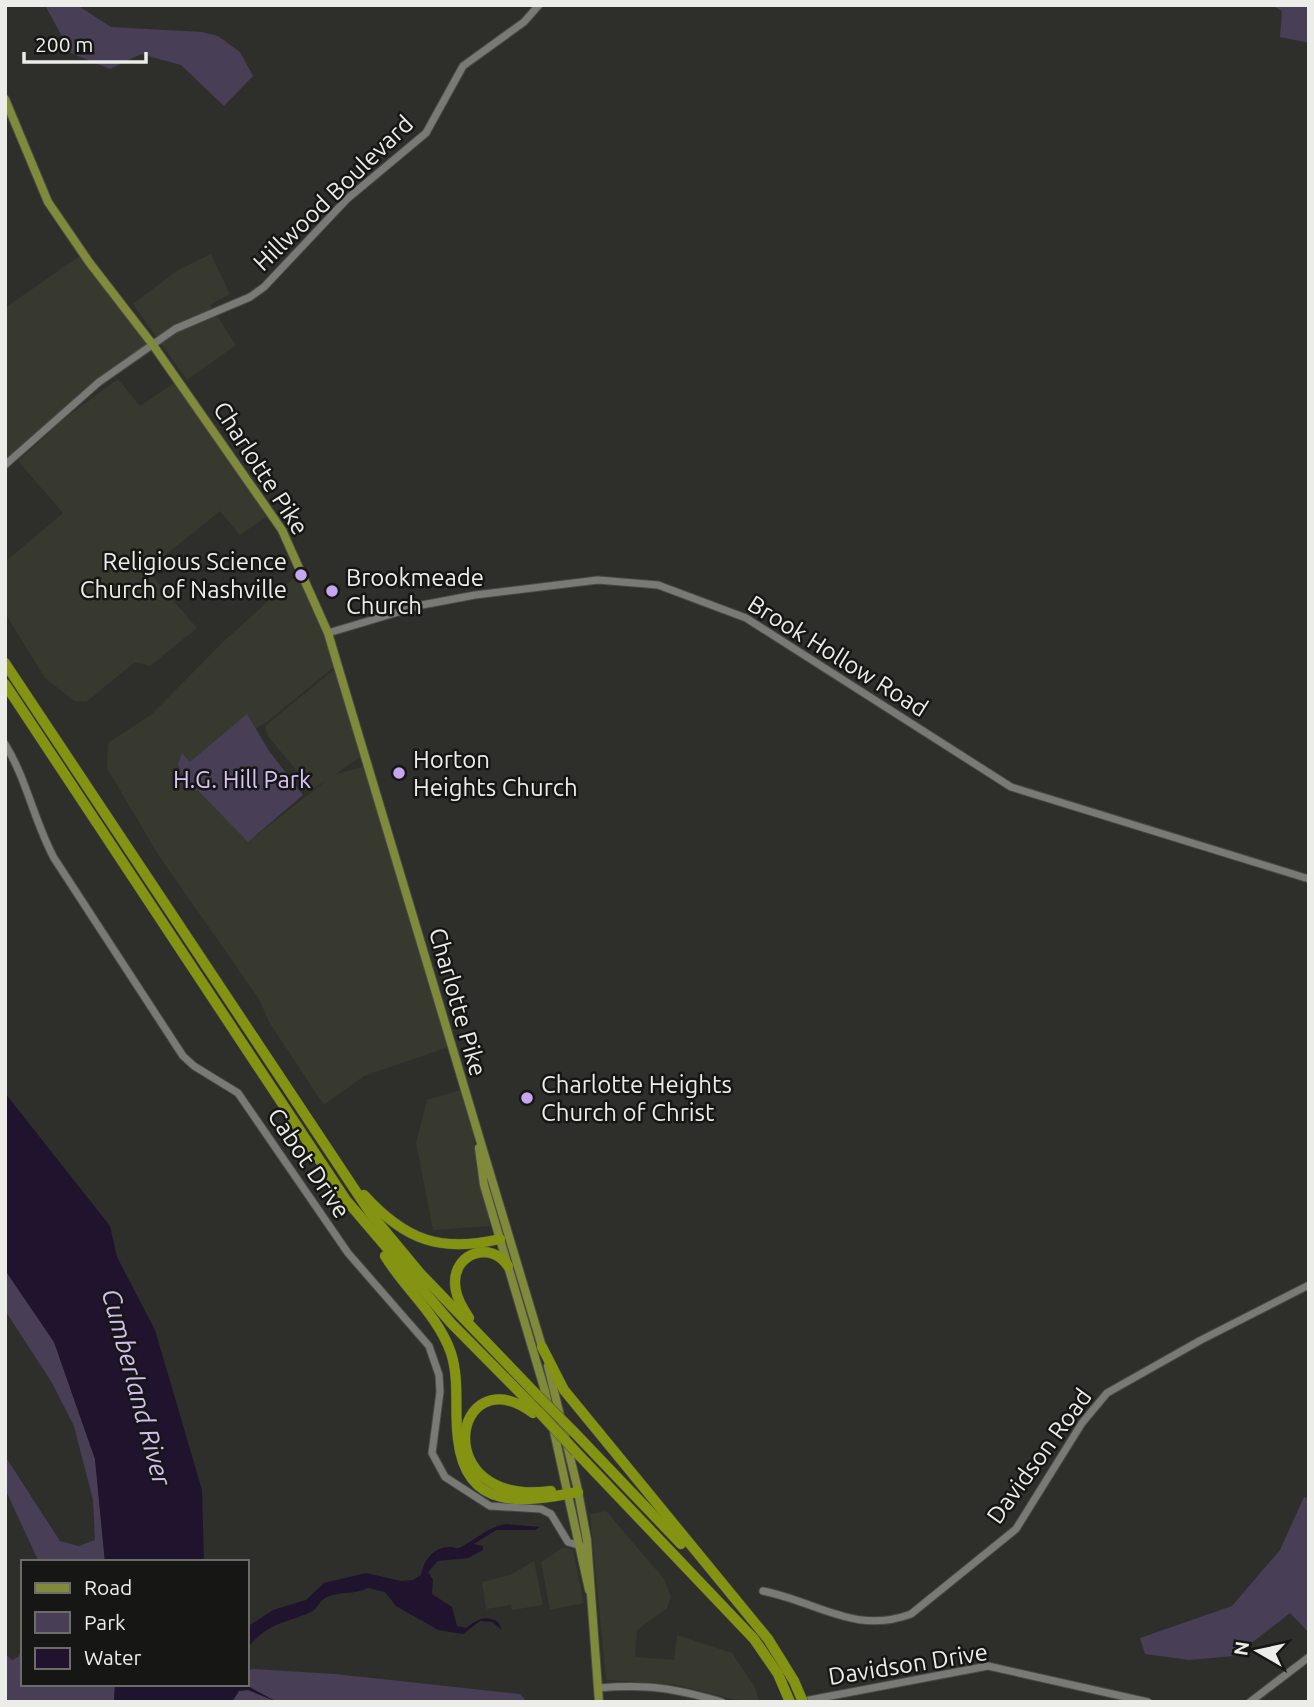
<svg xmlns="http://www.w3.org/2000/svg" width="1314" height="1707" font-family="Ubuntu,sans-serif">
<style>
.built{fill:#37392f}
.green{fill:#483e56}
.water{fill:#1f132d}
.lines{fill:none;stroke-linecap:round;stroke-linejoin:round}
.secondary-casing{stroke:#494a46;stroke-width:9}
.primary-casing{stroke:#494a46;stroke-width:10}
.highway-casing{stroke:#494a46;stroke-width:11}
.secondary{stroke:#797a75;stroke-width:7}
.primary{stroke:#808a3a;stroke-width:8}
.highway{stroke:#849412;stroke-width:10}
.highway-bridge-casing{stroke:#494a46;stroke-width:11;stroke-linecap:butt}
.highway-bridge{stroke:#849412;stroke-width:10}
.poi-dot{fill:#c6a6f0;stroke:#161614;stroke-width:2.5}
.labels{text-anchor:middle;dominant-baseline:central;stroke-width:5;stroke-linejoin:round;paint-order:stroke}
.street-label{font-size:24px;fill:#ecece9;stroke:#161614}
.poi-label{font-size:24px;fill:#ecece9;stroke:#161614;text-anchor:start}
.park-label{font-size:24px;fill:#dac3fb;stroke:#161614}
.water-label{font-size:26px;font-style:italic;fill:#d3bcf4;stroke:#161614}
</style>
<rect width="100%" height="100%" fill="#2e2f2a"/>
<g class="built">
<polygon points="211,254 230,294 210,305 236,345 187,380 133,304 178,270"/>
<polygon points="81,255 149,344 71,402 5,462 5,308"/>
<polygon points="118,379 140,406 174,383 246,482 266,517 240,535 220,511 153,565 148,571 197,628 150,666 135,662 86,702 74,701 45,678 5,613 5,562 63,513 18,461 64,419"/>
<polygon points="299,573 335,666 267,722 191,764 249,841 326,781 312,789 268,736 265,726 336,668 362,756 334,775 366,766 449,1047 364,1076 324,1105 269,1022 259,999 159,856 107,768 108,743 152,714 222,643"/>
<polygon points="460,1090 473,1133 490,1226 433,1230 416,1143 427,1100"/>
<polygon points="606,1511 664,1579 671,1597 667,1608 637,1630 635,1657 674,1660 677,1635 732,1653 755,1687 759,1702 733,1699 672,1684 606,1680 590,1514"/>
<polygon points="564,1547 573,1550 584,1603 550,1610 541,1562"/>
<polygon points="534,1561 543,1605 512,1610 511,1605 486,1609 482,1582 510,1575"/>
</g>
<g class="green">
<polygon points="45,5 77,5 111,27 202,32 218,36 240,52 253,76 224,106 181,65 141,54 110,69 71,53"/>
<polygon points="1272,5 1309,5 1309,43 1280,37 1282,11"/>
<polygon points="247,714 269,751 303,795 248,842 181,773 178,764 182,753 190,762"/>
<polygon points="5,1270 54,1342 95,1459 105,1562 39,1562 5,1489 5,1456 60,1541 79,1546 95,1540 93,1500 74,1426 51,1381 6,1312"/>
<polygon points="1304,1497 1309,1498 1309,1633 1290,1613 1235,1656 1189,1660 1145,1654 1140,1638 1232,1606 1280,1550"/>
<polygon points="23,1646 23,1684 115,1684 114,1702 5,1702 5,1654 12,1660 18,1657"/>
<polygon points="252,1669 335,1674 520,1694 527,1702 228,1702 232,1684 247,1684 247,1672"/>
</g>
<g class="water">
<polygon points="5,1093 110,1226 117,1257 155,1330 202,1490 204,1562 105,1562 95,1459 54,1342 5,1270"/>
<path d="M506 1524 540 1527 535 1530H496L474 1544 483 1546V1550L468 1558 438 1561 428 1572 433 1580 432 1594 452 1607 457 1626 466 1628C477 1620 484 1614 498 1622L502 1630 492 1622 480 1621 463 1634 438 1630 396 1606 385 1592 368 1588C354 1595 339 1591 325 1598 318 1602 317 1610 309 1613 281 1624 269 1623 247 1648V1627L273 1610 306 1600 324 1583 366 1573 401 1581 413 1580 421 1575C424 1560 433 1547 450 1547 458 1547 453 1550 461 1547 477 1539 487 1527 506 1524Z"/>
<polygon points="115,1684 244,1684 277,1702 248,1690 239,1691 232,1702 114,1702"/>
</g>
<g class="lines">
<g class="secondary-casing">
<g id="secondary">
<polyline points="5,465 99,382 175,329 250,297 264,287 347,199 426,133 463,66 524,22 539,5"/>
<polyline points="328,633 422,605 475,595 598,580 658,585 746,618 1011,787 1309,879"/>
<path d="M5 744C27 780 34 821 54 858L183 1056 194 1066 238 1093 348 1253 429 1346 439 1375 440 1392 432 1453 445 1477 490 1506 541 1509 551 1514 568 1542 581 1546"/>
<path d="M763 1591C818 1602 855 1635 911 1614L1016 1529 1082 1423 1107 1393 1201 1340 1309 1285"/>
<path d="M598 1688C649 1684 673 1688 722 1702"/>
<polyline points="799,1702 988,1666 1148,1702"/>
<polyline points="1250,1702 1309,1657"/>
</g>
</g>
<g class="primary-casing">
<g id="primary">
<polyline points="5,99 48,202 89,262 153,345 282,530 328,633 543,1350"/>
<polyline points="479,1148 484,1185 545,1391 589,1590"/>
<polyline points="548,1366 577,1486 587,1540 599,1702"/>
</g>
</g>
<g class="highway-casing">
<g id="highway">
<polyline points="5,663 371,1214 419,1272 538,1396"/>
<polyline points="5,684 346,1200 451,1323 539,1412"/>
<path d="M364 1195C405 1240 440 1253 500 1239"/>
<path d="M385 1256C405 1289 438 1315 451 1353 460 1381 454 1411 458 1439 466 1513 525 1502 578 1492"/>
<path d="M469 1318C462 1307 455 1296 455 1282 455 1252 492 1241 508 1266"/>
<polyline points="542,1347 564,1390 768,1639 794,1681"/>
<path d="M533 1413C453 1354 426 1508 551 1491"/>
<polyline points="574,1432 681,1544"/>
<polyline points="576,1452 754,1639 778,1674 790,1702"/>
</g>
</g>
<use href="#secondary" class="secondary"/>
<use href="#primary" class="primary"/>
<use href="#highway" class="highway"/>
<g class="highway-bridge-casing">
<g id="highway-bridge">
<polyline points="538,1396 574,1432"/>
<polyline points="539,1412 576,1452"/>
<polyline points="794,1681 803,1702"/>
</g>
</g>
<use href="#highway-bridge" class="highway-bridge"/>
</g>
<g class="poi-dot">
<circle cx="301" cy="575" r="7"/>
<circle cx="332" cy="591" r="7"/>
<circle cx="399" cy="773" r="7"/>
<circle cx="527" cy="1098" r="7"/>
</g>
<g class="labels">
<g class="street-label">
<text transform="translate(333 193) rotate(-44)">Hillwood Boulevard</text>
<text transform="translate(261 468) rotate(57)">Charlotte Pike</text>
<text transform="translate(838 656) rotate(32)">Brook Hollow Road</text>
<text transform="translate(458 1002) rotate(74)">Charlotte Pike</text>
<text transform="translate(309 1163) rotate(56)">Cabot Drive</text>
<text transform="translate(1039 1456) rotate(-54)">Davidson Road</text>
<text transform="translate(908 1664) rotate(-9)">Davidson Drive</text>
</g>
<g class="poi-label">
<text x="287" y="561" text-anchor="end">Religious Science<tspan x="287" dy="28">Church of Nashville</tspan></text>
<text x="346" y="577">Brookmeade<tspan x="346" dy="28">Church</tspan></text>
<text x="413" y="759">Horton<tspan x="413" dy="28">Heights Church</tspan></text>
<text x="541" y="1084">Charlotte Heights<tspan x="541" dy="28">Church of Christ</tspan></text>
</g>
<g class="park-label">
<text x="242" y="779">H.G. Hill Park</text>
</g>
<g class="water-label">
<text transform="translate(137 1387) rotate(75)">Cumberland River</text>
</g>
</g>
<rect width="1314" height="1707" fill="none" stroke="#ecece9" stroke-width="14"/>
<rect x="21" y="1560" width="228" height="126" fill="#161614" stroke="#6c6c69" stroke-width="2"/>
<rect x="35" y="1583" width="35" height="10" fill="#808a3a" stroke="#6c6c69" stroke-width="2"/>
<text x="84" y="1595" font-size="21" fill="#ecece9">Road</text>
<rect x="35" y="1612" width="35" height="21" fill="#483e56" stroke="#6c6c69" stroke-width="2"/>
<text x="84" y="1630" font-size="21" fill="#ecece9">Park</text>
<rect x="35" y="1648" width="35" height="21" fill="#1f132d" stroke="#6c6c69" stroke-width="2"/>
<text x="84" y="1665" font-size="21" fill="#ecece9">Water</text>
<g transform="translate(1258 1651) rotate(279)" stroke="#161614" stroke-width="5" paint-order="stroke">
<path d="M0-5L12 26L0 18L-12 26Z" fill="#ecece9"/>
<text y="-10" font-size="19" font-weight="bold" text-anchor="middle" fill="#ecece9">N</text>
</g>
<path d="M24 52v10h122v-10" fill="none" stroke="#ecece9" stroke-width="3.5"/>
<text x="35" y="52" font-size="21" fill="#ecece9" stroke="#161614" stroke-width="5" paint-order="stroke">200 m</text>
</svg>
